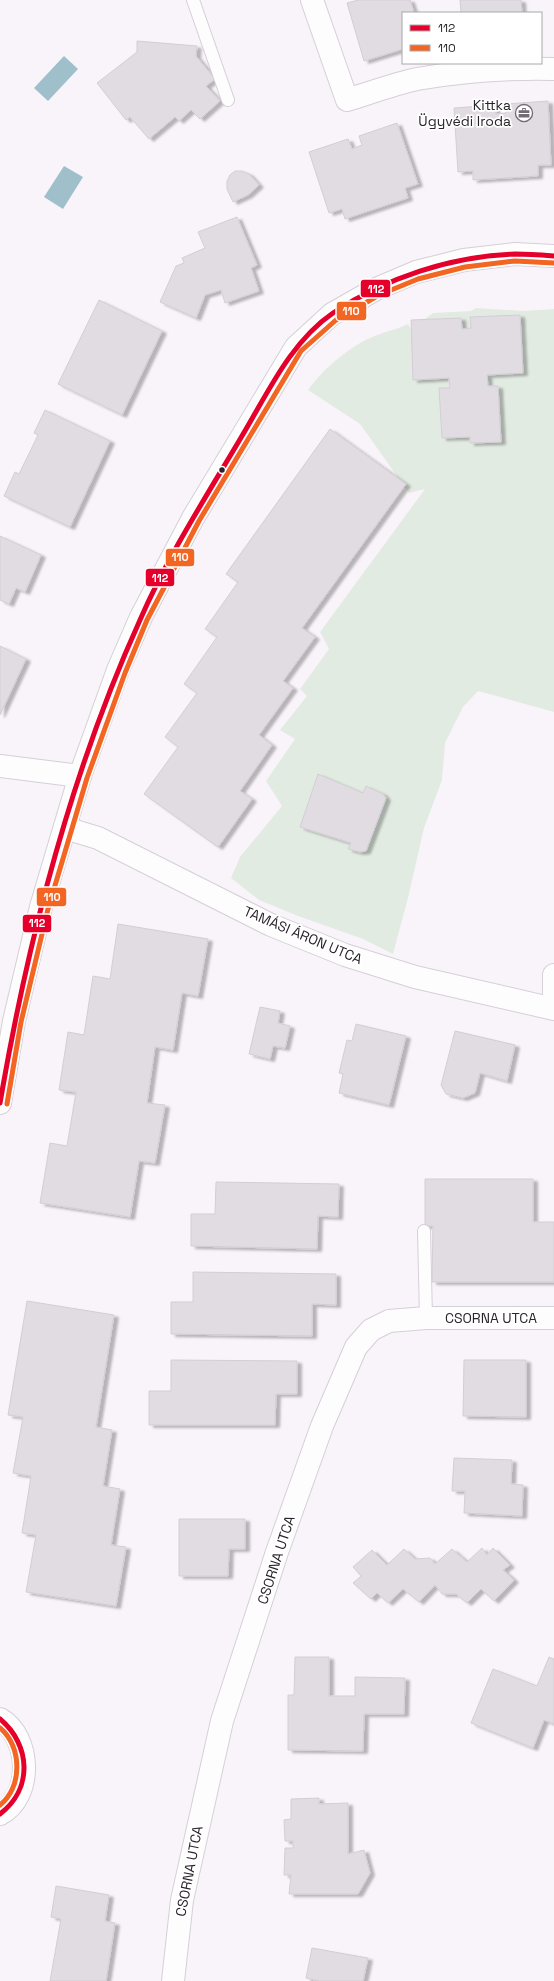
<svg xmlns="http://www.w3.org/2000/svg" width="554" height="1981" font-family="'Space Grotesk',sans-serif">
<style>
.green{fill:#e2ebe2}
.water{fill:#9fc0ca}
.building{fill:#e1dbe2;stroke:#d3cdd5;filter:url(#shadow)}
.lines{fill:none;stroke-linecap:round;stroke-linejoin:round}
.service-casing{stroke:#d5cfd7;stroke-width:14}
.minor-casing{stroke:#d5cfd7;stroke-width:24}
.service{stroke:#fefdfe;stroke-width:12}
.minor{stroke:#fefdfe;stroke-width:22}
.bus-1-casing{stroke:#fff;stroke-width:8}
.bus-2-casing{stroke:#fff;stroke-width:8}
.bus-1{stroke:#e4002b;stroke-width:5}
.bus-2{stroke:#f26522;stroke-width:5}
.bus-dot{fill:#2a232c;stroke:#fff;stroke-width:1.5}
.labels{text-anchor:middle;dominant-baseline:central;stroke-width:3.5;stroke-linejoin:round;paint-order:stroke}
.poi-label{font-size:14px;fill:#2a232c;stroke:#fff;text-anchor:end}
.street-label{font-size:14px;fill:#2a232c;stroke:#fff}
.line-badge{stroke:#fff;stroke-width:1.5}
.badge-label{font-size:11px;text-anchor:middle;font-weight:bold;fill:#fff}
</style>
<defs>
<filter id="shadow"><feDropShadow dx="4.5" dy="2.5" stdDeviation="1" flood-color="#0004"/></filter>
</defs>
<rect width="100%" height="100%" fill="#f9f4fa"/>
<path class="green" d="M476 308 523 311 554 309V712L478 691 463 707 445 743 442 780 424 828 408 898 393 954 363 939 298 916 259 900 231 878 240 857 282 806 266 781 295 739 280 730 307 696 300 689 329 649 320 632 425 489 409 493 360 424 308 390C321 371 349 347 370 338 382 332 396 330 408 324L411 329 433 313 471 311Z"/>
<g class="water">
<polygon points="64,56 78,69 48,101 34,88"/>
<polygon points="64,166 83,177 63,209 44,197"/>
</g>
<g class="building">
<polygon points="358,0 410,0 414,13 403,13 403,49 364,61 347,3"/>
<polygon points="460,0 521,0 522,13 461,13"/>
<polygon points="137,41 197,46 196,56 215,79 206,86 220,101 200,119 191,110 179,121 175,117 149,139 130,117 126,120 97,83 137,52"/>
<polygon points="548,101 551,165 538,165 538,176 473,180 473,171 458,172 454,108 495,105 496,114 506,113 505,104"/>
<polygon points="397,123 418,184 405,188 408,198 345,219 342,209 329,213 309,152 348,139 352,149 362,145 359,136"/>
<polygon points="235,171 242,171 249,174 259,185 248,195 233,202 227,189 227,181 230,175"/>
<polygon points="237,217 257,265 251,268 259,291 225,303 221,290 205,295 196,318 160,302 176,266 184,263 182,258 205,248 198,232"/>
<polygon points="99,300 162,331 122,415 58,384"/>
<polygon points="520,315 523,373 487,375 488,386 498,386 501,442 470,443 470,437 442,438 439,388 450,388 449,378 413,380 411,320 461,318 462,329 471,328 470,317"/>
<polygon points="45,410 110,441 70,527 4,496 15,472 19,474 38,435 34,433"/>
<polygon points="330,429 406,484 302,628 315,637 283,681 293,688 259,735 272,745 240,791 252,799 218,847 144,794 178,747 165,737 197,693 184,684 217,637 205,629 238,582 226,574"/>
<polygon points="0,536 41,555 25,592 16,588 9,604 0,600"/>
<polygon points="0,646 26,659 0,715"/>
<polygon points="318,774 363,793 366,786 383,794 386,798 366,851 360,852 348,849 351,843 300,827"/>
<polygon points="118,924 208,939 198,996 182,993 173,1050 155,1047 147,1103 165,1105 155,1163 139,1161 130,1217 40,1203 50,1143 67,1146 76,1092 59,1090 68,1032 84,1035 93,976 110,979"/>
<polygon points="260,1007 280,1011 278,1023 290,1026 285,1048 273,1046 270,1059 249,1054"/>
<polygon points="356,1024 406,1036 389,1105 339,1093 343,1074 339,1073 347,1040 352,1041"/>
<polygon points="455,1031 515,1045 507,1081 480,1073 475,1093 463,1098 446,1094 441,1085"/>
<polygon points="425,1179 533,1179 533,1222 554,1222 554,1282 432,1282 433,1226 425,1226"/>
<polygon points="216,1182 339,1184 338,1217 318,1216 317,1249 191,1246 191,1214 215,1214"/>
<polygon points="193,1272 336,1274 336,1305 312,1304 312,1336 171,1334 171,1302 193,1302"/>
<polygon points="27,1301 114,1315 96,1427 112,1430 103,1486 120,1489 111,1545 126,1547 116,1606 26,1592 36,1535 22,1533 31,1476 13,1473 23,1417 8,1415"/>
<polygon points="171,1360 297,1361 297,1394 276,1394 275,1425 149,1425 149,1391 171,1391"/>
<polygon points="464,1360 526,1360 526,1417 463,1416"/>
<polygon points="454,1458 512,1460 511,1484 523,1485 522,1516 464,1513 465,1491 452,1491"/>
<polygon points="179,1519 245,1519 245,1549 229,1549 228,1576 179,1576"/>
<polygon points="482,1548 487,1555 493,1548 510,1565 503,1570 514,1580 494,1601 481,1589 467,1603 456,1594 442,1594 435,1585 419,1602 403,1589 388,1603 377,1593 371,1599 353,1583 361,1576 353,1567 372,1550 387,1565 404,1549 415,1559 430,1558 435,1564 452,1549 467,1562"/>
<polygon points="295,1657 329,1657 329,1696 355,1696 355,1677 405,1678 404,1714 364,1714 363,1751 288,1750 288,1695 294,1695"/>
<polygon points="549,1657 554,1659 554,1724 544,1720 533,1748 471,1723 493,1669 537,1686"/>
<polygon points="319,1798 319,1804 348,1803 348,1854 364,1850 370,1873 358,1894 289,1894 291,1875 284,1875 285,1848 293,1848 293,1841 285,1841 284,1820 291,1819 291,1799"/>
<polygon points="56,1886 109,1895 105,1921 115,1923 106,1981 50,1981 61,1919 51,1917"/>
<polygon points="312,1948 368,1958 363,1981 319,1981 306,1978"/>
</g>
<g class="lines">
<g class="service-casing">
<g id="service">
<polyline points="193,0 228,100"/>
<polyline points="424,1231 426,1318"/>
</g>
</g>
<g class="minor-casing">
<g id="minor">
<path d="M312 0 347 100C370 93 394 84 417 79 462 71 509 68 554 69"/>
<polyline points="0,766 80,776"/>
<polyline points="65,828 98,838 271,925 345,955 415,977 554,1009"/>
<polyline points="554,975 554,1005"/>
<polyline points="0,1103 14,1021 41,907 80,776 118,670 141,617 193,518 296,347 332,314 376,289 416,272 464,260 515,254 554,256"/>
<path d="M0 1719C31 1737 33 1797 0 1814"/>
<polyline points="173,1981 182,1900 222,1721 277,1552 322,1426 356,1347 371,1330 389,1321 426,1318 554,1318"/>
</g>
</g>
<use href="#service" class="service"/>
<use href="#minor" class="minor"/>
<g class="bus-1-casing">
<g id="bus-1">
<path d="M0 1103C28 939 71 772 140 620 167 558 204 500 239 441 266 397 289 343 333 313 385 278 452 256 515 254 528 254 541 255 554 256"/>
<path d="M0 1719C31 1745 33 1789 0 1814"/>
</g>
</g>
<g class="bus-2-casing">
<g id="bus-2">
<polyline points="7,1104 21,1022 48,909 87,778 125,673 147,620 199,521 301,351 336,320 379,295 418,279 465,267 515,261 554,263"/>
<path d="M0 1728C22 1746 23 1787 0 1805"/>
</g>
</g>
<use href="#bus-1" class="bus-1"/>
<use href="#bus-2" class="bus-2"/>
</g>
<defs>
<g id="office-ring" transform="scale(0.9)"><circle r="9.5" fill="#fff" stroke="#726c74" stroke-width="1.5"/><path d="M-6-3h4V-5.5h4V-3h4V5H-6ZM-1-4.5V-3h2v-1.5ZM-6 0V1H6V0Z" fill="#726c74"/></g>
</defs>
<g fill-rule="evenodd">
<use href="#office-ring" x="524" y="113"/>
</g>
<circle class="bus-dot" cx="222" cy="470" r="3.5"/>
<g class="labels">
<g class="poi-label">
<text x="511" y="105">Kittka<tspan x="511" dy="16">Ügyvédi Iroda</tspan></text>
</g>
<g class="street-label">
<text transform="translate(303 935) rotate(23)">TAMÁSI ÁRON UTCA</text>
<text x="491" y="1318">CSORNA UTCA</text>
<text transform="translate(276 1560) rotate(-72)">CSORNA UTCA</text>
<text transform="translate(189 1871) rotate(-79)">CSORNA UTCA</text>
</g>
</g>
<g class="line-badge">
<rect x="360" y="279" width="31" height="19" rx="4" fill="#e4002b"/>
<rect x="336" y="301" width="31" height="20" rx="4" fill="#f26522"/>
<rect x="165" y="548" width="30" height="19" rx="4" fill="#f26522"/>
<rect x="145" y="568" width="30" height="19" rx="4" fill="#e4002b"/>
<rect x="36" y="887" width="31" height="20" rx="4" fill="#f26522"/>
<rect x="22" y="914" width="30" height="19" rx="4" fill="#e4002b"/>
</g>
<g class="badge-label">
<text x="376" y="293">112</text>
<text x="351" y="315">110</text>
<text x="180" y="561">110</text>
<text x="160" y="582">112</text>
<text x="52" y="901">110</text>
<text x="37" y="927">112</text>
</g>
<rect x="402" y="12" width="140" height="52" fill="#ffffff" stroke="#aaa7ab"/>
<rect x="410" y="25" width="20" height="6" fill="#e4002b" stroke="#aaa7ab"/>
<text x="438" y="32" font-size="12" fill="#2a232c">112</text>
<rect x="410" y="45" width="20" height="6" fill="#f26522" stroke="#aaa7ab"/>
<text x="438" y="52" font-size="12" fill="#2a232c">110</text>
</svg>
